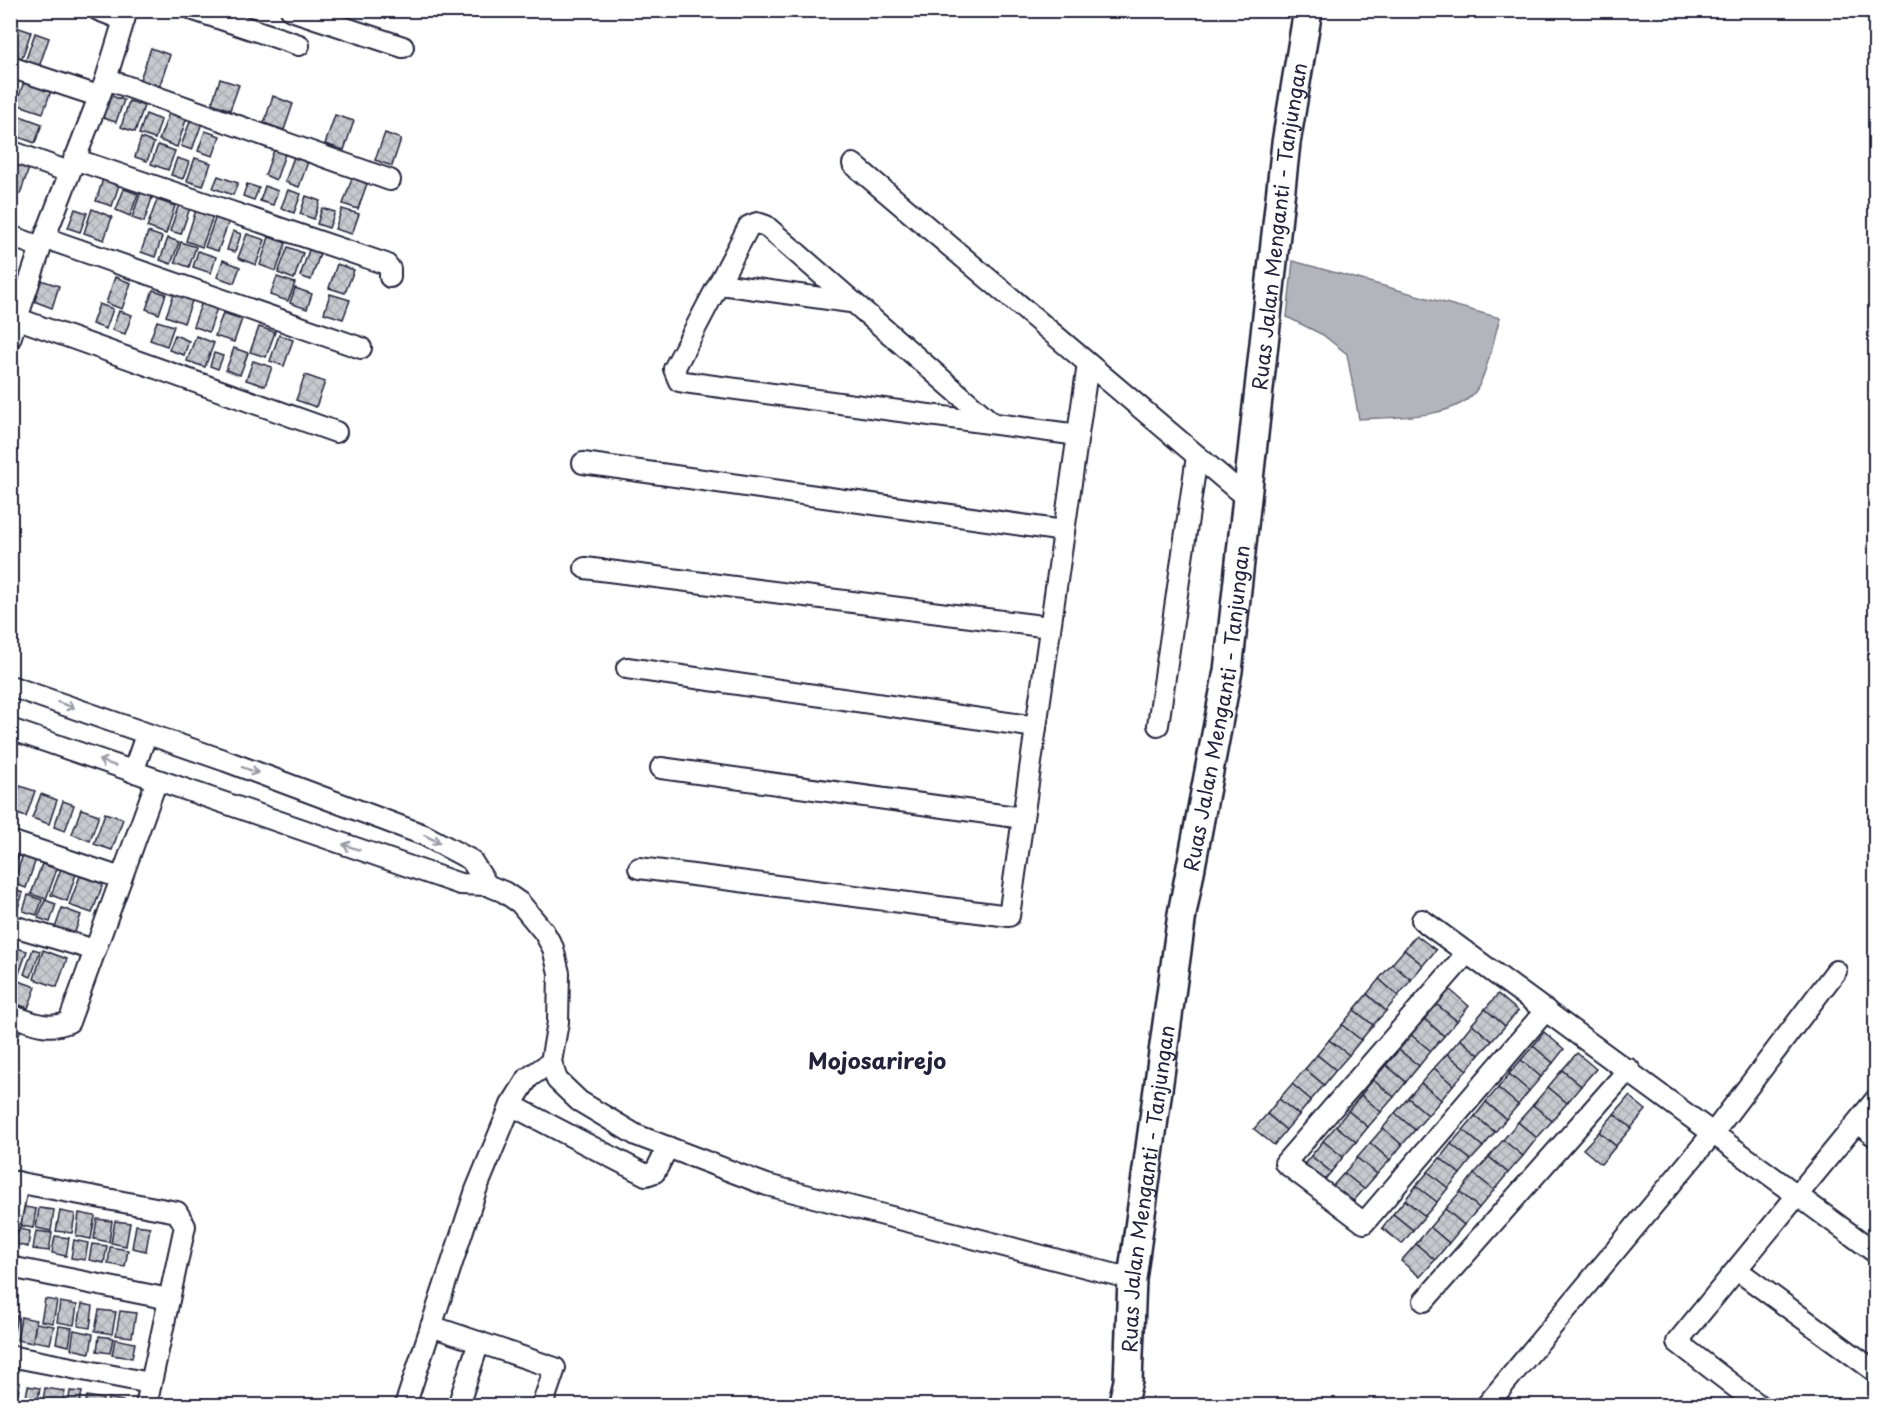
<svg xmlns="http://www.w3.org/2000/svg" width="1886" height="1416" font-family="'Playpen Sans',sans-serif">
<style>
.water{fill:#b4b4bc;stroke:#7a7a88;stroke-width:1.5}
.building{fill:url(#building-cross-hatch);stroke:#22223b;stroke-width:1.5}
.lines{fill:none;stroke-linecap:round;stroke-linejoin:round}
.street-casing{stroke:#22223b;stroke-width:24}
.secondary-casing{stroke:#22223b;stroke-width:32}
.street{stroke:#fff;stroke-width:20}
.secondary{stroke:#fff;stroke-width:27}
.oneway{stroke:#9c9ca7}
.labels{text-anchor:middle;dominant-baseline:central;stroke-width:6;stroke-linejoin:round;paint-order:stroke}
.street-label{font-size:20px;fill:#22223b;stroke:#fff}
.quarter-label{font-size:22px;font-weight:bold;fill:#22223b;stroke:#fff}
</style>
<defs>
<pattern id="building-cross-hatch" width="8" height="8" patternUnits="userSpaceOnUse" patternTransform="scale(1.5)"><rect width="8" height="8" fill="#c8c8cf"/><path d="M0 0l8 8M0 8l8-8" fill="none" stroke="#acacb3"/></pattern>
</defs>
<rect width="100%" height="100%" fill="#fff"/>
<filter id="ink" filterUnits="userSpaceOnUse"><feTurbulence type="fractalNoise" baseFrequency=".0167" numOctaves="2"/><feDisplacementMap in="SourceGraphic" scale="12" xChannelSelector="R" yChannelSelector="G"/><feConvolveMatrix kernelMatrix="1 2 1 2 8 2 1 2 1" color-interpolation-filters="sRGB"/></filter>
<g filter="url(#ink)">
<path class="water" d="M1293 261 1500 318C1494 337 1487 374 1477 389 1458 420 1391 417 1359 419L1347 354 1323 335 1287 317Z"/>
<g class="building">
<polygon points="408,10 425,10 422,17"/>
<polygon points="16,27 31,32 22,58 10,54 10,43"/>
<polygon points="35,33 49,38 38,70 24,65"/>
<polygon points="151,48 170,55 159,88 139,82"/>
<polygon points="25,79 52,88 43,113 16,104"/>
<polygon points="220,79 239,85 230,110 212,103"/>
<polygon points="108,95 124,100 116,122 100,117"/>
<polygon points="273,96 293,104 284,130 264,123"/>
<polygon points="129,101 144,106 135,132 121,127"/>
<polygon points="12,113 42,124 35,143 10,134"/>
<polygon points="169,113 186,120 177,147 159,140"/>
<polygon points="146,114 161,120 155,139 139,134"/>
<polygon points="335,115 354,121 344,150 325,144"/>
<polygon points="191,119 202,123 192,150 181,146"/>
<polygon points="205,131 220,136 213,156 198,151"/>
<polygon points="385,133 401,139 392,166 375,160"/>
<polygon points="141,138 154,143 147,161 135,157"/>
<polygon points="158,145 175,151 168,170 151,164"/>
<polygon points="274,150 285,154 276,180 265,175"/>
<polygon points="295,154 309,159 299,187 285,182"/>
<polygon points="177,158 189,162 183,179 171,175"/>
<polygon points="195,158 211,163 203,186 187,181"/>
<polygon points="10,162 29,168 20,194 10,191"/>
<polygon points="354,173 369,178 358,209 343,204"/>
<polygon points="218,176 238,183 233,195 213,188"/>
<polygon points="103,179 119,185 112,206 96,201"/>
<polygon points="247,184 259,188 254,200 243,196"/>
<polygon points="265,186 278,191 273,205 260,201"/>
<polygon points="124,189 138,194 130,216 116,210"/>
<polygon points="288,190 301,194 294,213 281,208"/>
<polygon points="141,191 153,195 144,222 132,218"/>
<polygon points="306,196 320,201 314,219 300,214"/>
<polygon points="157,200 175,206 166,234 147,227"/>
<polygon points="179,204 190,208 181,234 170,231"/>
<polygon points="322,208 335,212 329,228 317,224"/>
<polygon points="75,209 87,213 80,232 68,228"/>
<polygon points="92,209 112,217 104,240 84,233"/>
<polygon points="342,209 359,214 352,234 335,229"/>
<polygon points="196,210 213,216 202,247 186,241"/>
<polygon points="216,216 229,221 218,251 205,247"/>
<polygon points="233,231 241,234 235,252 227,250"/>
<polygon points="148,232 162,237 155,257 141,252"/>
<polygon points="247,234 265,240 256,265 238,258"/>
<polygon points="269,237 286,243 276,271 260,265"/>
<polygon points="168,238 179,242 171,264 160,260"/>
<polygon points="181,242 196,247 189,267 175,262"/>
<polygon points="288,247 303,253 294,279 278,273"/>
<polygon points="310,247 321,251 311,280 300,276"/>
<polygon points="198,251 216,257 211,273 193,267"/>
<polygon points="223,260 240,267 234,283 217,277"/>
<polygon points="337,264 354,270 345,293 329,288"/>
<polygon points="115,277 131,283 122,309 106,303"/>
<polygon points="277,277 295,283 288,301 270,295"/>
<polygon points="38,279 59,286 52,308 31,300"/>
<polygon points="295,288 312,294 307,309 290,303"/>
<polygon points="153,290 166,294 159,314 146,309"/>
<polygon points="174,294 192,301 184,323 166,316"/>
<polygon points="330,294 350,300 343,319 324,313"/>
<polygon points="202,302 217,308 209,332 193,326"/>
<polygon points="99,304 113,309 106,329 92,324"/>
<polygon points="119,311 132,315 125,334 112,330"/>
<polygon points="223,313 242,319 234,342 215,336"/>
<polygon points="157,321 174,326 167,346 150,340"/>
<polygon points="259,327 275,332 266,357 250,352"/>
<polygon points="175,335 189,341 184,355 169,350"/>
<polygon points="279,335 293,340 284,366 270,361"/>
<polygon points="196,336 214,343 205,367 187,361"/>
<polygon points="234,348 248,353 240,375 226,370"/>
<polygon points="214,353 223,356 218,369 210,366"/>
<polygon points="253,361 272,367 265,386 246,380"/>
<polygon points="305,375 325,382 316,407 296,400"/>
<polygon points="20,786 35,791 26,817 11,812"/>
<polygon points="41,794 57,800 49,824 32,818"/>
<polygon points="63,801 74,805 65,831 54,827"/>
<polygon points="81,809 99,815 90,841 72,834"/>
<polygon points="105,813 123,819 112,850 94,844"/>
<polygon points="10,852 19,855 10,879"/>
<polygon points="23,855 36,859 26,888 13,883"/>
<polygon points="42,864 57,869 46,899 31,894"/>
<polygon points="61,869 76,874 67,901 51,895"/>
<polygon points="80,876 103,884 92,913 69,905"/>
<polygon points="10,888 23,893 16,914 10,912"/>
<polygon points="28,895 42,900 37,915 23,911"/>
<polygon points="45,900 56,904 50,922 38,918"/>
<polygon points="62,908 81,915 74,935 55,928"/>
<polygon points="1416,935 1436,950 1423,965 1404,950"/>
<polygon points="10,946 27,951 19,974 10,972"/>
<polygon points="33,949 40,951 31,977 24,974"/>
<polygon points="43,950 67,959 57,987 34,979"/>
<polygon points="1404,950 1423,965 1411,980 1392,964"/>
<polygon points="1392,964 1411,980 1398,996 1379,979"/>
<polygon points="10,978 36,987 28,1008 10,1002"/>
<polygon points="1379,979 1398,996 1386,1011 1367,994"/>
<polygon points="1449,989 1469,1006 1457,1021 1436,1004"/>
<polygon points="1367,994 1386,1011 1373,1025 1354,1010"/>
<polygon points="1498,994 1518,1011 1505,1026 1485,1009"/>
<polygon points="1436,1004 1457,1021 1444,1036 1424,1019"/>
<polygon points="1485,1009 1505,1026 1492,1041 1472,1024"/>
<polygon points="1354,1010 1373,1025 1361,1040 1342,1025"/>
<polygon points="1424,1019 1444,1036 1431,1051 1411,1035"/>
<polygon points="1472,1024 1492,1041 1479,1055 1460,1039"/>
<polygon points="10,1025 21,1029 11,1057 10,1056"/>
<polygon points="1342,1025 1361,1040 1349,1055 1329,1040"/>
<polygon points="1544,1032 1564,1049 1553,1063 1533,1046"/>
<polygon points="1411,1035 1431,1051 1419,1066 1399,1050"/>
<polygon points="1460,1039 1479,1055 1467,1070 1447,1054"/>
<polygon points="1329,1040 1349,1055 1336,1070 1317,1055"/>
<polygon points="1533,1046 1553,1063 1541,1077 1521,1060"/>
<polygon points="1399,1050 1419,1066 1406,1082 1386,1065"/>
<polygon points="1577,1053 1596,1069 1581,1086 1562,1070"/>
<polygon points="1447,1054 1467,1070 1453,1085 1434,1068"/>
<polygon points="1317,1055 1336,1070 1324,1085 1305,1069"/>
<polygon points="1521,1060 1541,1077 1529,1091 1509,1074"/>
<polygon points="1386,1065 1406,1082 1394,1097 1373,1080"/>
<polygon points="1434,1068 1453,1085 1441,1100 1421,1083"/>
<polygon points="1305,1069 1324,1085 1311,1100 1292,1084"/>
<polygon points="1562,1070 1581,1086 1567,1103 1548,1087"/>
<polygon points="1509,1074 1529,1091 1518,1105 1498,1088"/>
<polygon points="1373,1080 1394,1097 1381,1112 1361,1095"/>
<polygon points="1421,1083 1441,1100 1428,1115 1408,1098"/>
<polygon points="1292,1084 1311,1100 1299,1115 1279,1099"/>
<polygon points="1548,1087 1567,1103 1552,1121 1533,1105"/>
<polygon points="1498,1088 1518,1105 1506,1119 1486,1102"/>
<polygon points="1361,1095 1381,1112 1368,1127 1348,1111"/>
<polygon points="1629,1096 1646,1110 1631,1128 1614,1114"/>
<polygon points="1408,1098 1428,1115 1415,1130 1395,1113"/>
<polygon points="1279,1099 1299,1115 1286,1130 1267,1114"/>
<polygon points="1486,1102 1506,1119 1495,1132 1475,1116"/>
<polygon points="1533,1105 1552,1121 1537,1138 1518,1122"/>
<polygon points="1348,1111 1368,1127 1356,1142 1336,1126"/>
<polygon points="1395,1113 1415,1130 1402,1145 1383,1128"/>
<polygon points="1267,1114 1286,1130 1274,1145 1254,1129"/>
<polygon points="1614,1114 1631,1128 1616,1146 1599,1132"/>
<polygon points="1475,1116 1495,1132 1483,1147 1463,1130"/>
<polygon points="1518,1122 1537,1138 1523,1156 1503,1140"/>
<polygon points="1336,1126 1356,1142 1343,1157 1323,1141"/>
<polygon points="1383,1128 1402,1145 1390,1160 1370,1143"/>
<polygon points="1463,1130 1483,1147 1471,1160 1451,1144"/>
<polygon points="1599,1132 1616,1146 1601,1164 1583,1149"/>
<polygon points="1503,1140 1523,1156 1508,1173 1489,1157"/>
<polygon points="1323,1141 1343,1157 1331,1172 1311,1156"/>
<polygon points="1370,1143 1390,1160 1377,1174 1357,1158"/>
<polygon points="1451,1144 1471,1160 1460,1174 1440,1158"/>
<polygon points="1311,1156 1331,1172 1318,1188 1298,1171"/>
<polygon points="1489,1157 1508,1173 1494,1190 1474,1174"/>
<polygon points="1357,1158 1377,1174 1364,1189 1344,1173"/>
<polygon points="1440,1158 1460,1174 1448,1188 1428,1172"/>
<polygon points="1428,1172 1448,1188 1437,1202 1416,1186"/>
<polygon points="1344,1173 1364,1189 1351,1204 1331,1188"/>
<polygon points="1474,1174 1494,1190 1479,1208 1460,1192"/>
<polygon points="1416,1186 1437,1202 1425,1216 1405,1200"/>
<polygon points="1460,1192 1479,1208 1464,1225 1445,1209"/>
<polygon points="1405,1200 1425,1216 1413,1230 1393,1214"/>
<polygon points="20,1206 36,1209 33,1228 17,1225"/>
<polygon points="39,1208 54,1210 51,1231 36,1228"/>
<polygon points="1445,1209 1464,1225 1449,1243 1430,1227"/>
<polygon points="60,1211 75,1214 72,1233 56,1231"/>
<polygon points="79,1213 95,1216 91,1239 76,1236"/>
<polygon points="1393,1214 1413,1230 1402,1244 1382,1228"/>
<polygon points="97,1219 112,1221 109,1242 94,1239"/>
<polygon points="115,1221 130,1223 126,1246 111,1243"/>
<polygon points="136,1225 150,1227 146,1251 132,1248"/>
<polygon points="1430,1227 1449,1243 1435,1260 1416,1244"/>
<polygon points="18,1229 30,1231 28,1247 15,1244"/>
<polygon points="36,1231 52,1233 49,1251 33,1249"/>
<polygon points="55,1236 69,1238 66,1256 52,1253"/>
<polygon points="74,1240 88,1243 85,1260 71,1258"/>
<polygon points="92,1244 107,1246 104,1263 89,1260"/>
<polygon points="1416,1244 1435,1260 1420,1277 1401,1261"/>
<polygon points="110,1247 128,1250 125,1267 108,1264"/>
<polygon points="45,1299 57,1301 53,1323 41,1321"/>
<polygon points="60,1302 77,1305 74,1325 57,1322"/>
<polygon points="82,1304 93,1306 90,1328 78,1326"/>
<polygon points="99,1310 116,1312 112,1334 95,1331"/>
<polygon points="120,1311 136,1313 132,1337 116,1335"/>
<polygon points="10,1314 17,1316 13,1337 10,1336"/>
<polygon points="21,1317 36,1320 33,1343 17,1340"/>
<polygon points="36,1323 54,1326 50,1344 33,1341"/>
<polygon points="59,1326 72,1328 69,1346 56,1343"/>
<polygon points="74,1330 93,1334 90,1353 71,1349"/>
<polygon points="99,1336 113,1338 110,1353 97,1351"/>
<polygon points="115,1339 135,1343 132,1358 112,1355"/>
<polygon points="10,1381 20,1383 16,1404 10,1403"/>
<polygon points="28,1386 40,1388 37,1405 25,1402"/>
<polygon points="45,1388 65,1391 62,1406 42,1406"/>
<polygon points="70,1391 82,1392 79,1406 68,1406"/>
<polygon points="87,1396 103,1399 102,1406 85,1406"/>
<polygon points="108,1398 123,1401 122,1406 107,1406"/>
</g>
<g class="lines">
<g class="street-casing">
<g id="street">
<polyline points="98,10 124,20"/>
<polyline points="194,10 299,45"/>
<polyline points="291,10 403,47"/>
<polyline points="10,67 98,96"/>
<polyline points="106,79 390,180"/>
<polyline points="10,151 69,172"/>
<polyline points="74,159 386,264 390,269 390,277"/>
<polyline points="853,164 1248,499"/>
<polyline points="10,236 41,247"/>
<polyline points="45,238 361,348"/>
<polyline points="720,284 850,302"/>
<polyline points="10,316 336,432"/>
<polyline points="10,339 41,247 106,79 127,10"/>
<polyline points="991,422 766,226 757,223 749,226 674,369 679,381 684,382 1078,435"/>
<polyline points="583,463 1064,531"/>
<polyline points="585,568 1050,627"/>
<polyline points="627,668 1036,727"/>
<polyline points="10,686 226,761 424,835 471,860 487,885"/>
<polyline points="1158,725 1197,456"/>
<polyline points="10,729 434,875 460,884 487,885 504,892 520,903 544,932 553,948 559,973 558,1022 551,1062 557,1080 579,1101 636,1135 767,1185 1132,1279"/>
<polyline points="661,768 1023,818"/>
<polyline points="133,772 146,735"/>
<polyline points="10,841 121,878"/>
<polyline points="639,868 1009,916 1088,364"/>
<polyline points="1422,920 1876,1253"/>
<polyline points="10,925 95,950"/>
<polyline points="1467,953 1285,1163 1364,1223 1546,1010"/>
<path d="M10 1015C31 1022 48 1031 69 1022L157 780"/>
<polyline points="511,1105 646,1175 655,1172 668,1147"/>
<polyline points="1857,1123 1876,1137"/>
<polyline points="10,1181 177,1212 185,1226 146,1406"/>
<polyline points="10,1223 18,1182"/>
<polyline points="10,1267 169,1299"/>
<polyline points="1737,1270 1876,1372"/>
<polyline points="1424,1301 1629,1069"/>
<polyline points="431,1326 555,1368 542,1406"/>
<polyline points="10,1356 150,1383"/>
<polyline points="405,1406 476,1190 511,1105 528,1078 551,1062"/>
<polyline points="458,1406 479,1342"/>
<polyline points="1486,1406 1714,1132 1836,971"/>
<polyline points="1760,1406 1677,1342 1876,1099"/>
</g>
</g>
<g class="secondary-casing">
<g id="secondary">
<path id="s1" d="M1122 1406 1128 1381 1132 1279 1182 914 1228 671 1286 143 1308 10"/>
</g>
</g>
<use href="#street" class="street"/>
<use href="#secondary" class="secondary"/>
</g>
<defs><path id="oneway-shaft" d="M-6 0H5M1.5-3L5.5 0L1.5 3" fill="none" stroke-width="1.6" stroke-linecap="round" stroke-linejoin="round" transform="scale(1.5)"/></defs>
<g class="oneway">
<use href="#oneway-shaft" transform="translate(66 705) rotate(19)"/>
<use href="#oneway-shaft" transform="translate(107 763) rotate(-161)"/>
<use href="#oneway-shaft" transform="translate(250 770) rotate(20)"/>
<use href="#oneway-shaft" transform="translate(432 839) rotate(27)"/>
<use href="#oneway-shaft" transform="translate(351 847) rotate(-161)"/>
</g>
</g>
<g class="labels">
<g class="street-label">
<text stroke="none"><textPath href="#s1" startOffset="1191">Ruas Jalan Menganti - Tanjungan</textPath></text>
<text stroke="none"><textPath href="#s1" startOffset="705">Ruas Jalan Menganti - Tanjungan</textPath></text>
<text stroke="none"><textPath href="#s1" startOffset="219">Ruas Jalan Menganti - Tanjungan</textPath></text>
</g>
<g class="quarter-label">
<text x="877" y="1059">Mojosarirejo</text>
</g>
</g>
<rect width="1886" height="1416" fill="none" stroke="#fff" stroke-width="36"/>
<rect x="18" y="18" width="1850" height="1380" fill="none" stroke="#22223b" stroke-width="2" filter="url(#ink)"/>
</svg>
